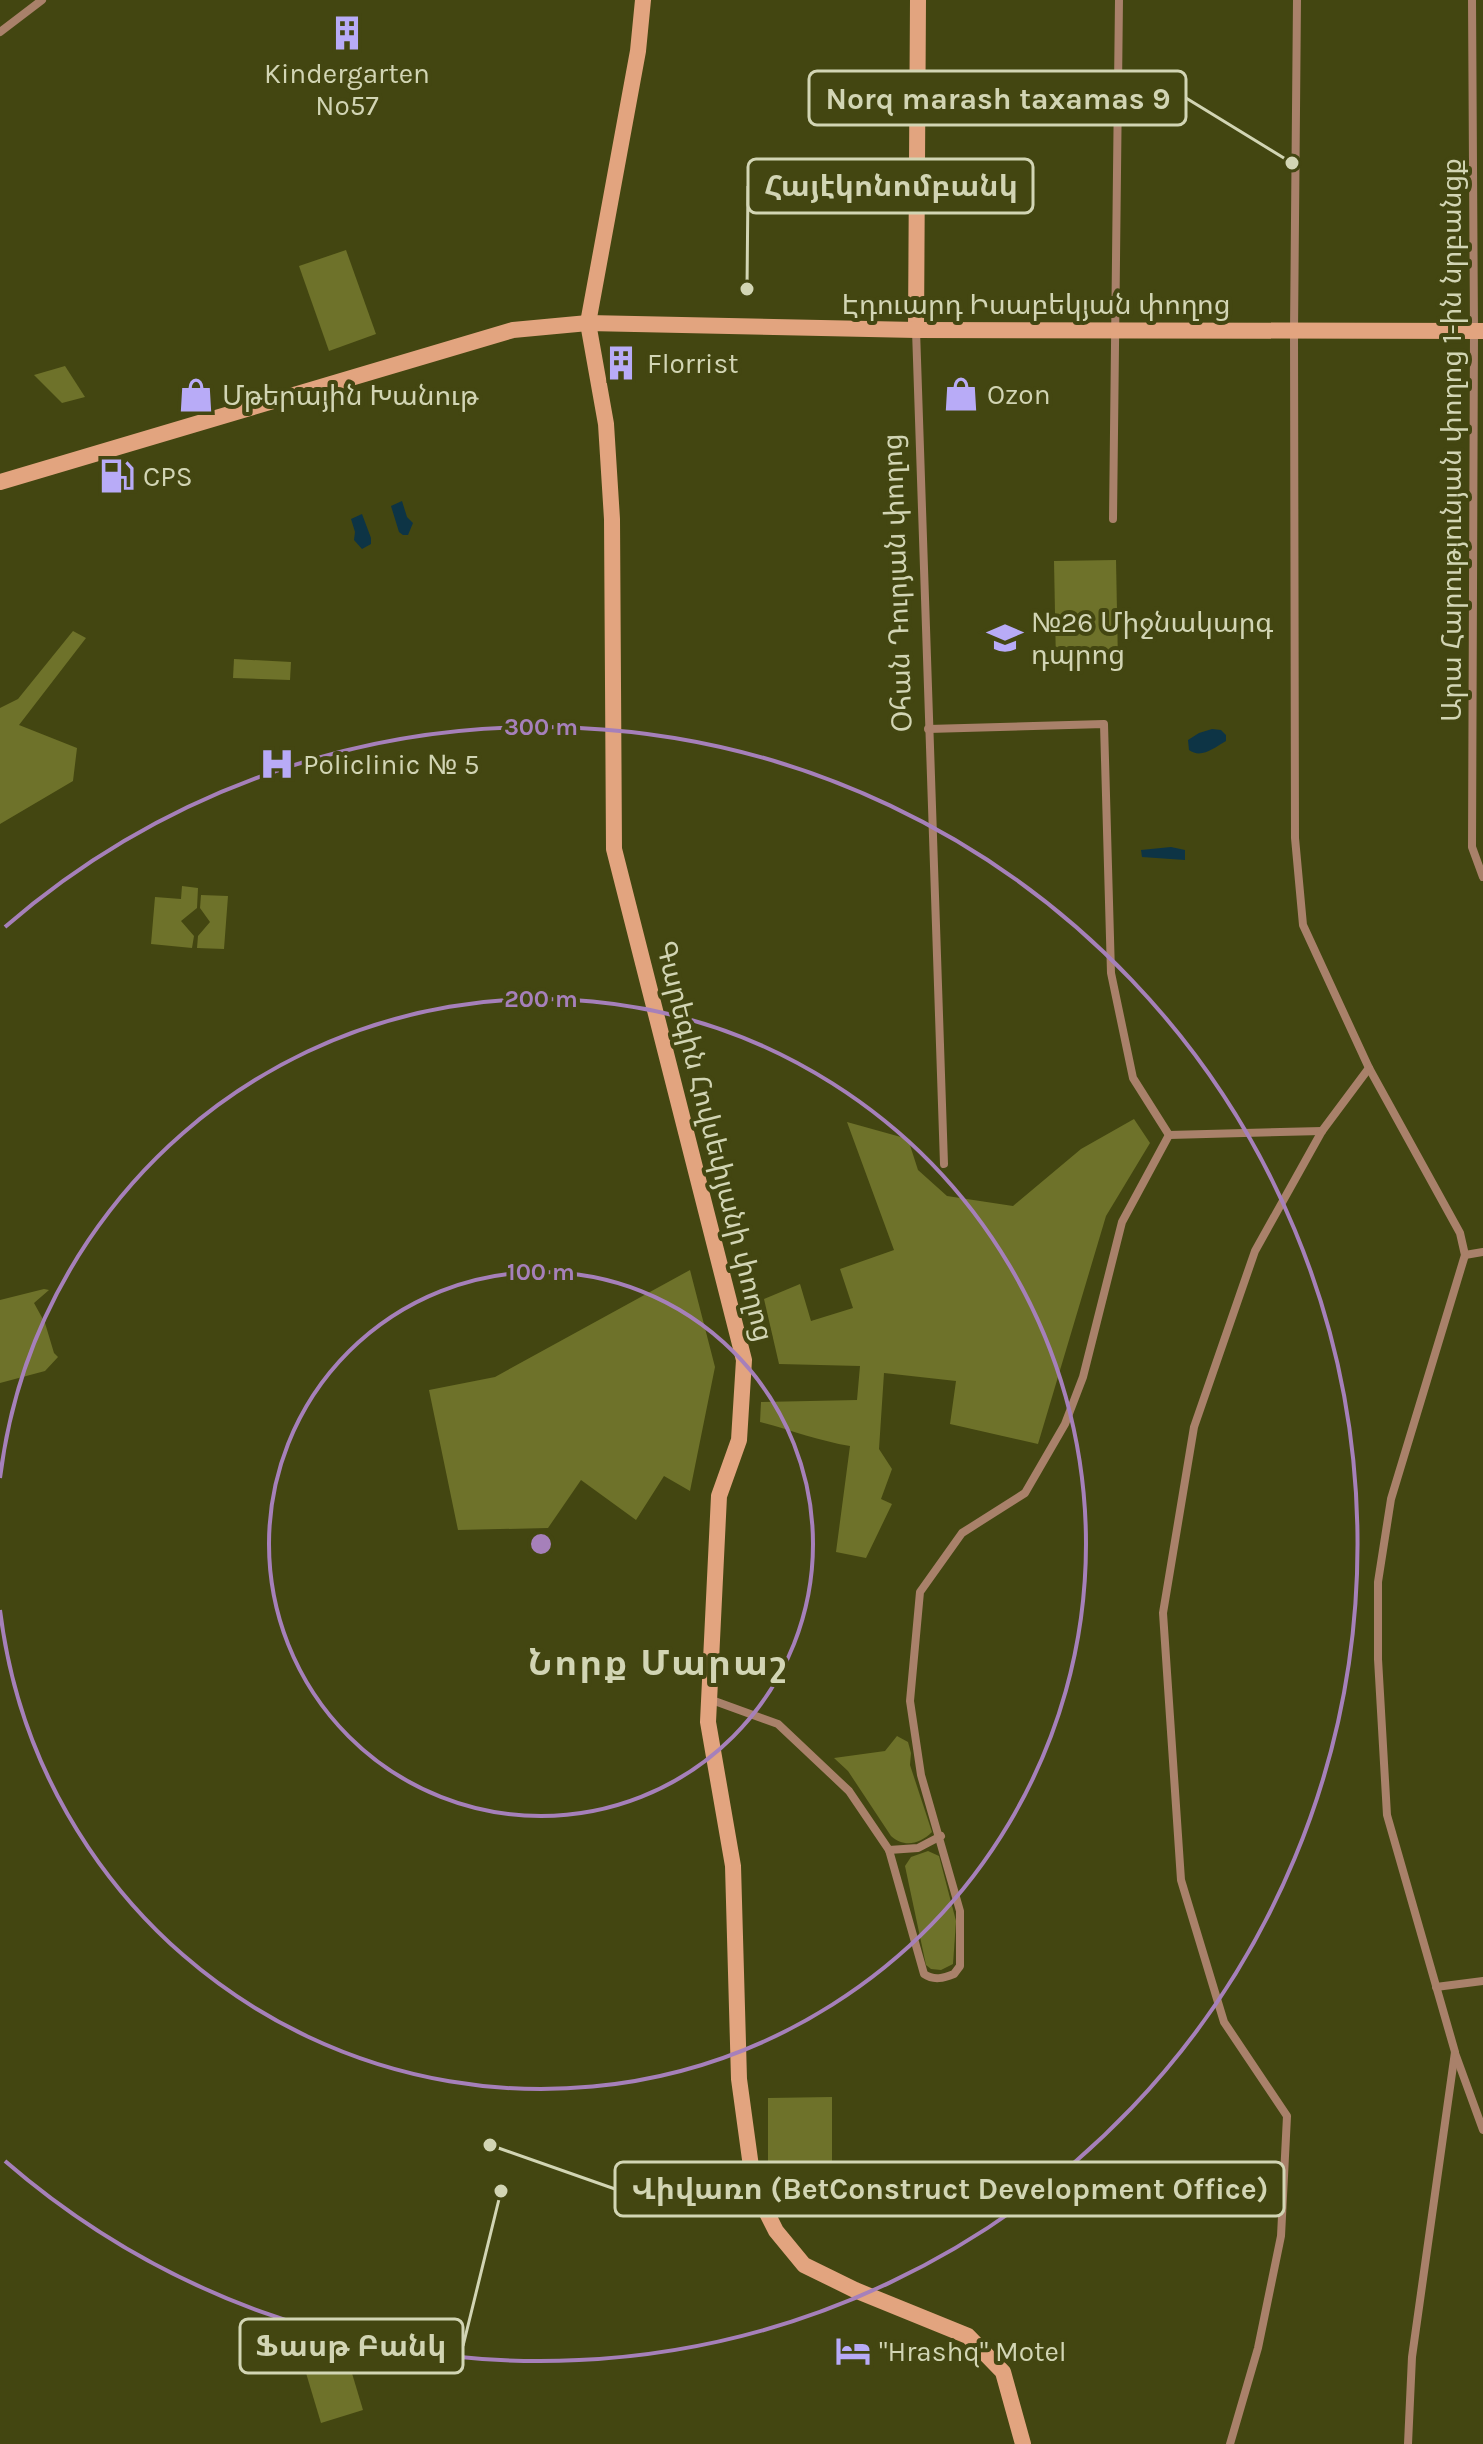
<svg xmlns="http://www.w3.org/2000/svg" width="1483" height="2444" font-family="Karla,'Noto Sans Armenian',sans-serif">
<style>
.green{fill:#6e722a}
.water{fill:#0d3445}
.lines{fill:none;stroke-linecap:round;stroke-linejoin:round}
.street{stroke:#a9816a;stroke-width:8}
.secondary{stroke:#e2a47f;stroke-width:16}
.ring{fill:none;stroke:#a680ba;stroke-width:4}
.labels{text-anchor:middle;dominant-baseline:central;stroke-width:8;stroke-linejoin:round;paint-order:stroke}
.poi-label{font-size:28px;fill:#d2d5b4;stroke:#434611;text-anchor:start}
.street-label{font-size:28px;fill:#d2d5b4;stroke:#434611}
.district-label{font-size:36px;font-weight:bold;letter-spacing:2px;fill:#d2d5b4;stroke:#434611}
.centre{fill:#a680ba;stroke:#434611;stroke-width:4}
.ring-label{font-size:24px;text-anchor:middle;font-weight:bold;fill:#a680ba;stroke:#434611;stroke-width:8;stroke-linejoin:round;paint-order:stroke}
.leader{fill:none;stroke:#d2d5b4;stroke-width:3}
.callout-dot{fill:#d2d5b4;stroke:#434611;stroke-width:3}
.callout{fill:#434611;stroke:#d2d5b4;stroke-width:3}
.callout-label{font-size:30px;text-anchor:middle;font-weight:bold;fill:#d2d5b4}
</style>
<rect width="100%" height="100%" fill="#434611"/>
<g class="green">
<polygon points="346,250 376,334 329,351 299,266"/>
<polygon points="65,366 85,397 62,403 34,375"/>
<polygon points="1116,560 1118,663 1056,665 1054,561"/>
<polygon points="73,631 86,638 19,725 77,748 73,781 0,824 0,708 18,699"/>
<polygon points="234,659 291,662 290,680 233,678"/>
<polygon points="182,886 198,888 197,908 181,921 194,936 192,948 151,944 155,897 181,899"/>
<polygon points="201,895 228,896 224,949 197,948 198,936 210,922 200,908"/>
<path d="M1134 1119 1150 1143 1106 1216 1038 1444 950 1424 956 1381 884 1373 879 1449 892 1469 881 1499 892 1504 866 1558 836 1552 850 1446C819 1441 791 1430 760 1422L761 1402 857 1400 860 1366 779 1364 764 1299 800 1284 811 1321 853 1308 840 1269 894 1250 847 1122 908 1139 918 1170 947 1196 1013 1206 1081 1149Z"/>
<polygon points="690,1270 715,1367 690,1491 664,1476 636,1520 581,1480 548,1528 458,1530 429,1390 495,1377"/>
<polygon points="44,1289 49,1290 34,1303 45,1323 54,1353 58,1357 45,1371 0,1383 0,1300"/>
<path d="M897 1736 908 1742 911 1753 910 1765 932 1832C920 1844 904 1848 891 1836L848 1771 834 1758 885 1751Z"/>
<polygon points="928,1851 939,1856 956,1921 953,1964 941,1970 931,1969 926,1965 905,1866 911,1857"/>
<polygon points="832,2097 832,2186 768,2186 768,2098"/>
<polygon points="339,2330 363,2410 321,2423 297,2343"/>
</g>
<g class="water">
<polygon points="402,501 407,517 413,523 408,535 403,535 399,532 391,506"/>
<polygon points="362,514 371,538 371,544 362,549 354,540 355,532 351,519"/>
<path d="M1212 729 1221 730 1226 735V741C1214 748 1201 759 1189 750L1188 740 1199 733Z"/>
<polygon points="1171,847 1185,850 1185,860 1142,857 1141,850"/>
<path d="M889 2173 914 2174C921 2185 921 2206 913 2217L903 2216 900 2197 888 2196Z"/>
</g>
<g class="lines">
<g class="street">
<polyline points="1297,0 1294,331 1295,838 1303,925 1369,1068 1460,1233 1465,1255 1391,1499 1378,1582 1378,1659 1387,1815 1455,2052 1412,2357 1408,2444"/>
<polyline points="1472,0 1474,331 1472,847 1483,877"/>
<polyline points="0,32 42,0"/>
<polyline points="916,330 944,1164"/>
<polyline points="1113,519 1119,0"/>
<polyline points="928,729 1104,724 1111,973 1133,1078 1169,1135"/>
<polyline points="1169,1135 1322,1131"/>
<polyline points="1465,1255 1483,1252"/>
<path d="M709 1699 778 1724 849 1791 889 1850 924 1974C934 1981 944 1978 954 1974L960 1966V1911L921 1775 910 1701 920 1592 962 1533 1025 1493 1065 1424 1083 1377 1122 1222 1169 1135"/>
<polyline points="889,1850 918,1848 941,1836"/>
<polyline points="1436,1987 1483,1981"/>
<polyline points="1455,2053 1483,2130"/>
<polyline points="1230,2444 1258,2348 1281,2236 1287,2116 1224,2022 1181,1880 1163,1613 1194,1427 1255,1251 1322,1131 1369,1068"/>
</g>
<g class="secondary">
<polyline points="643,0 638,51 588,323 606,424 612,519 614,849 744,1360 739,1440 719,1496 708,1722 733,1866 739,2079 752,2174 756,2191 776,2231 804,2265 855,2290 968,2336 1003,2372 1023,2444"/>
<polyline points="916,330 918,0"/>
<polyline points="0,482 513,330 588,323 916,330 1483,331"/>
</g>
</g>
<g class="ring">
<circle cx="541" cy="1544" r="272"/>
<path d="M0 1478A545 545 0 1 1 0 1610"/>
<path d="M5 927A817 817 0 1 1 5 2161"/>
</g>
<defs>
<g id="building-bare" transform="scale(2.76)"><path d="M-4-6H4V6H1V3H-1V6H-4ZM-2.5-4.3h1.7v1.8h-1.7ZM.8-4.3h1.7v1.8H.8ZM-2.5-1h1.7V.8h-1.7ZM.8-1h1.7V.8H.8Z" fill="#b8abf7" stroke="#434611" stroke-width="2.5" paint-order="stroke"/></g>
<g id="shop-bare" transform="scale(2.76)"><path d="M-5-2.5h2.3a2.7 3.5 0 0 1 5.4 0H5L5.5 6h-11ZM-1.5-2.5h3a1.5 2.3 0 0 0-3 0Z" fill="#b8abf7" stroke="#434611" stroke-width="2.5" paint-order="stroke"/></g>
<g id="fuel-bare" transform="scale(2.76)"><path d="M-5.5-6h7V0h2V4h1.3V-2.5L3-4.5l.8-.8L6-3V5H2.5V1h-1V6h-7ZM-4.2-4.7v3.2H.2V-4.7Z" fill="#b8abf7" stroke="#434611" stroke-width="2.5" paint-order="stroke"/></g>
<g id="school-bare" transform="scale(2.76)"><path d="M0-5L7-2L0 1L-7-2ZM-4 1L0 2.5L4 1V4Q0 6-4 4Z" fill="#b8abf7" stroke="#434611" stroke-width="2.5" paint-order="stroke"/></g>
<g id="hospital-bare" transform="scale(2.76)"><path d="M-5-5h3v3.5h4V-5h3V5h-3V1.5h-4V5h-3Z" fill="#b8abf7" stroke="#434611" stroke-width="2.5" paint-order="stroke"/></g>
<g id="hotel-bare" transform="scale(2.76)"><path d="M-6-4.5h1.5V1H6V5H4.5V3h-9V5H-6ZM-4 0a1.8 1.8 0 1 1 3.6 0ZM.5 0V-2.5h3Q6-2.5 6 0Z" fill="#b8abf7" stroke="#434611" stroke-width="2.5" paint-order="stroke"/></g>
</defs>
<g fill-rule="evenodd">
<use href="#building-bare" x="347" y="33"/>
<use href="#building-bare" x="621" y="363"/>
<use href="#shop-bare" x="961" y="394"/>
<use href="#shop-bare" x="196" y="395"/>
<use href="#fuel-bare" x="117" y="476"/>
<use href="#school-bare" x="1005" y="638"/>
<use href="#hospital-bare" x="277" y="764"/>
<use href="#hotel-bare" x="853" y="2351"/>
</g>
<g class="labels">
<g class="poi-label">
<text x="347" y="73" text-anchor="middle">Kindergarten<tspan x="347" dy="32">No57</tspan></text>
<text x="647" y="363">Florrist</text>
<text x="987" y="394">Ozon</text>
<text x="222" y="395">Մթերային Խանութ</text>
<text x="143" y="476">CPS</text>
<text x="1031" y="622">№26 Միջնակարգ<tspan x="1031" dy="32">դպրոց</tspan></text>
<text x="303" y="764">Policlinic № 5</text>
<text x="879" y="2351">"Hrashq" Motel</text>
</g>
<g class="street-label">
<text x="1036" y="304">Էդուարդ Իսաբեկյան փողոց</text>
<text transform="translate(1451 440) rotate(-90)">Արա Հարությունյան փողոց 1-ին նրբանցք</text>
<text transform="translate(897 583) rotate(-92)">Օհան Դուրյան փողոց</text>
<text transform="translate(715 1141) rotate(76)">Գարեգին Հովսեփյանի փողոց</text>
</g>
<g class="district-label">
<text x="658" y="1663">Նորք Մարաշ</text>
</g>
</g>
<circle cx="541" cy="1544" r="12" class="centre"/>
<g class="ring-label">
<text x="541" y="735">300 m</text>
<text x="541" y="1007">200 m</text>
<text x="541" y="1280">100 m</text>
</g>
<path class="leader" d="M1292 163L1186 98M747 289L748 186M490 2145L615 2189M501 2191L463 2346"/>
<g class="callout-dot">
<circle cx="1292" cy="163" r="8"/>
<circle cx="747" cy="289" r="8"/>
<circle cx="490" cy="2145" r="8"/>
<circle cx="501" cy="2191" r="8"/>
</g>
<g class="callout">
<rect x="809" y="71" width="377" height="54" rx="8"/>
<rect x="748" y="159" width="285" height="54" rx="8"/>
<rect x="615" y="2162" width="669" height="54" rx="8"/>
<rect x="240" y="2319" width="223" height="54" rx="8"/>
</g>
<g class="callout-label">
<text x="998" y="109">Norq marash taxamas 9</text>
<text x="891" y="196">Հայէկոնոմբանկ</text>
<text x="950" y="2199">Վիվառո (BetConstruct Development Office)</text>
<text x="351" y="2356">Ֆասթ Բանկ</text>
</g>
</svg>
